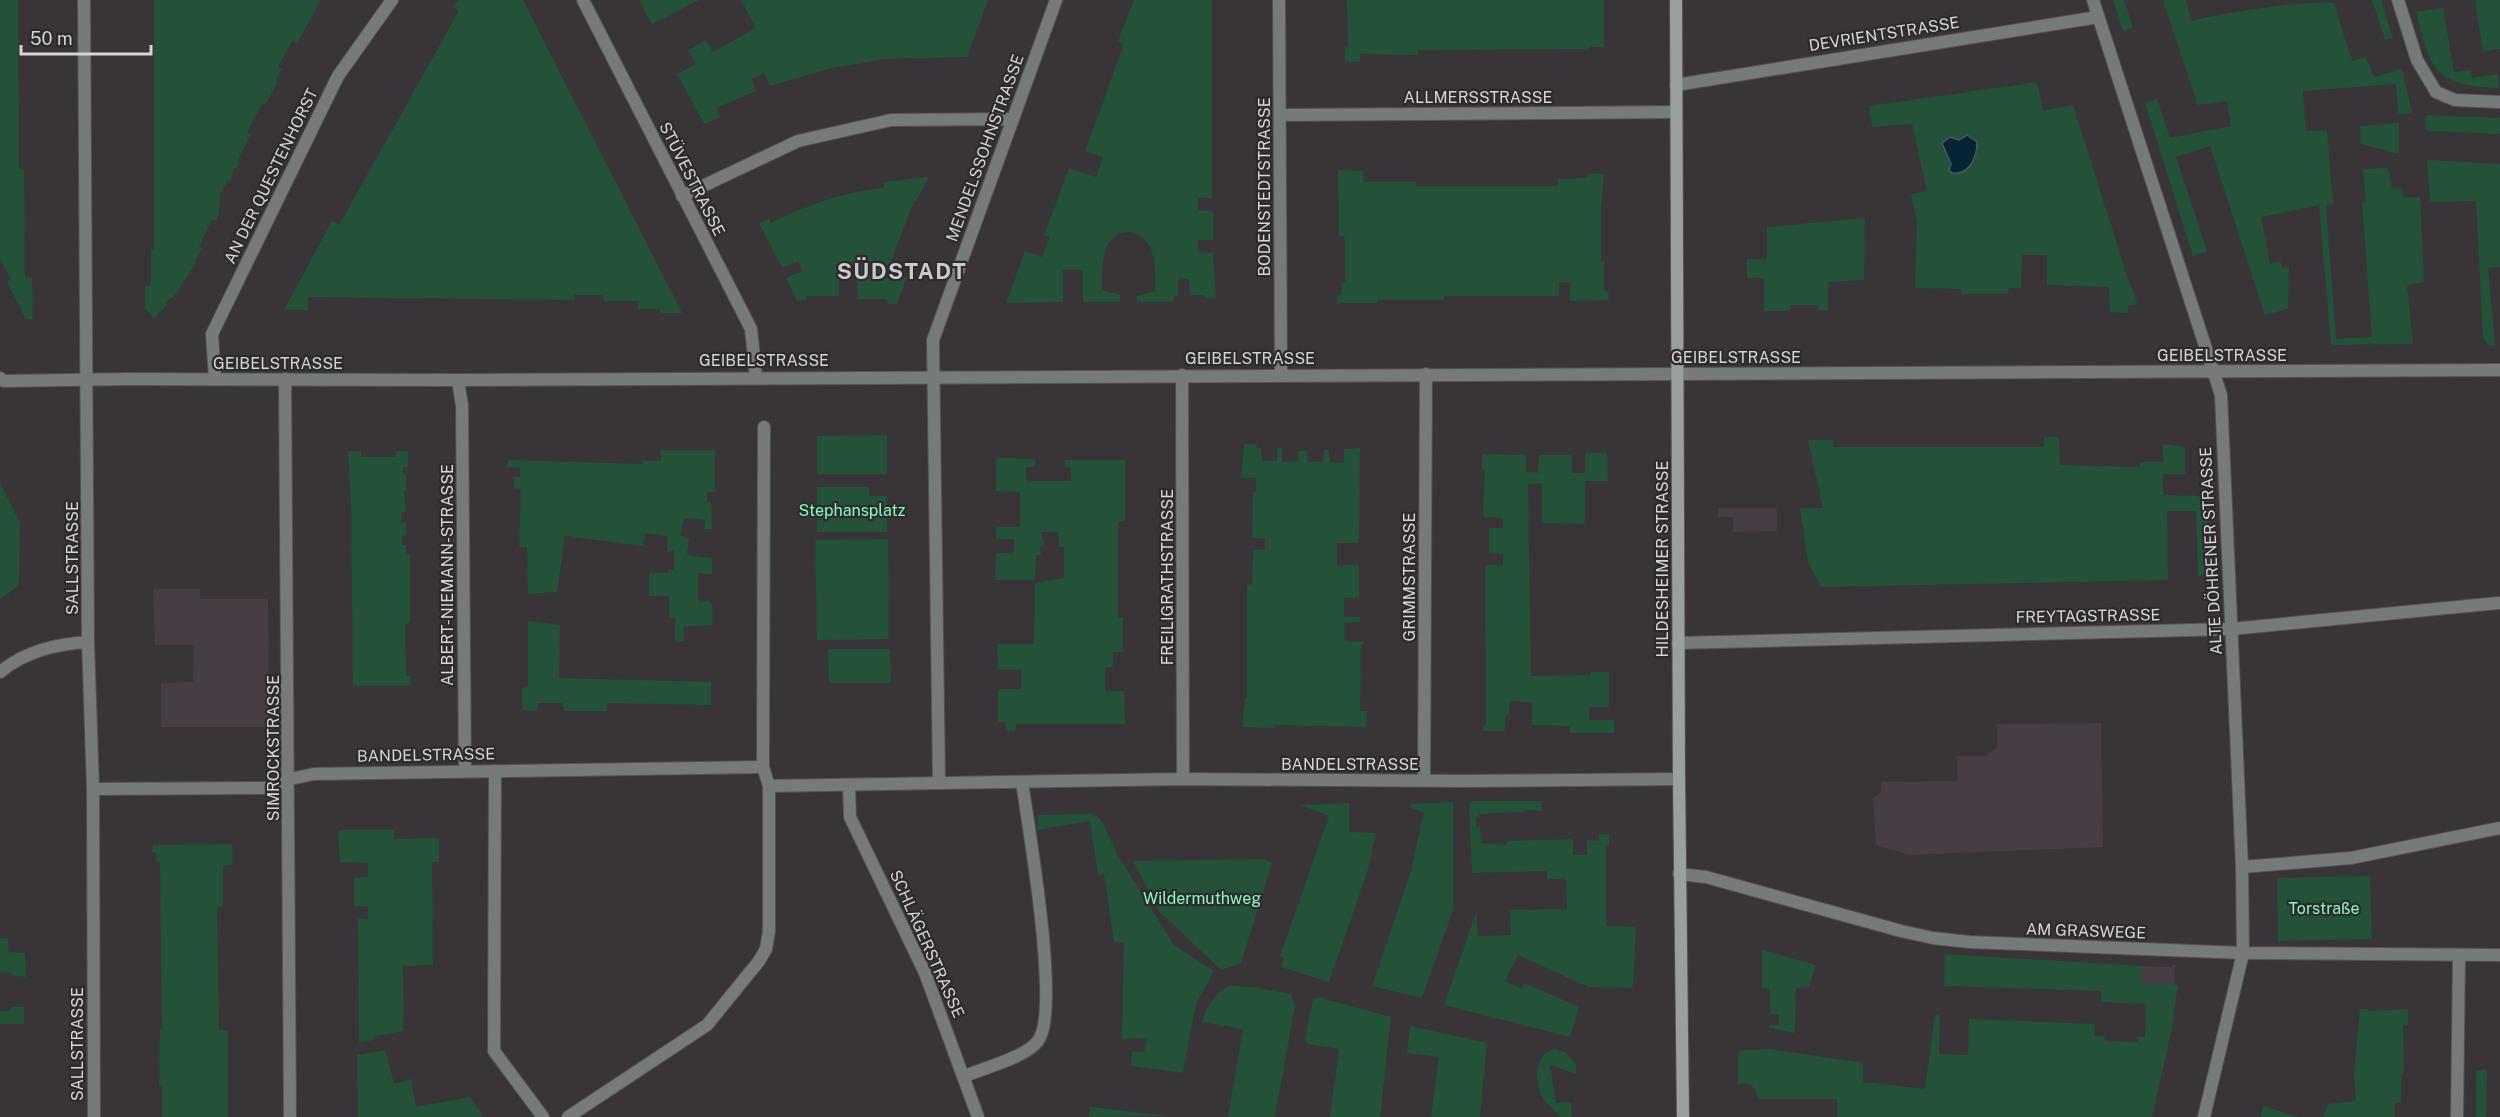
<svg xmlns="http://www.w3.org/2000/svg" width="2500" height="1117" font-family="'Public Sans',sans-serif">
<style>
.built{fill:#463d45}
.green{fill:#235239}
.water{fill:#062433;stroke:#455964;stroke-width:1.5}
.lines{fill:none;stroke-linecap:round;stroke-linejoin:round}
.minor-casing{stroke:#555155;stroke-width:14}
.tertiary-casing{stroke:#555155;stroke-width:14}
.secondary-casing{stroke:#555155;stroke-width:14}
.minor{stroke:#767a7a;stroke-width:12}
.tertiary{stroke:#767a7a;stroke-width:12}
.secondary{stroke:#9aa0a0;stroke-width:12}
.labels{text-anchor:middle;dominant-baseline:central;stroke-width:4.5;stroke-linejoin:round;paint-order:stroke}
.street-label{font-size:16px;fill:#d7d5d7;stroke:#2e2a2e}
.park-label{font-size:16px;fill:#85fcbb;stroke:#2e2a2e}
.district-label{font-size:22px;font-weight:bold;letter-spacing:1.5px;fill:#cdc8cd;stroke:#2e2a2e}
</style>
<rect width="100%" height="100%" fill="#393438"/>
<g class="built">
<polygon points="1718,508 1777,508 1777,531 1733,532 1733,517 1718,517"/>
<polygon points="153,589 200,589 200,599 268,599 269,727 161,727 161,683 193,682 194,645 155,645"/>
<polygon points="2101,723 2103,847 1910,855 1876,845 1873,798 1881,792 1881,782 1957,781 1957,756 1985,756 1997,748 1997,724"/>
<polygon points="2172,965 2175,965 2174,996 2137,992 2138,966 2172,967"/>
</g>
<g class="green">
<polygon points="0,0 18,0 19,168 24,169 25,277 32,278 33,319 26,319 7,282 11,280 0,259"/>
<polygon points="154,0 321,0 297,43 292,41 278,66 282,69 276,80 278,82 265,105 262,104 247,132 251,134 238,160 240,162 237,169 234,168 230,182 227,181 220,196 219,214 216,221 212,220 199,246 202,248 194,262 196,263 173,298 171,297 165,303 167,305 154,318 145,309 145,286 151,286 151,249 154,249"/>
<polygon points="458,0 523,0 682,313 660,313 660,309 638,309 638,301 604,301 603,295 574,295 574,300 308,297 308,310 284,310 332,221 339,225 459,11 453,7"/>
<polygon points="639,0 699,0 652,24"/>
<polygon points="741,0 988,0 967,57 884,59 828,69 770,86 764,73 752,79 756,91 716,108 720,117 704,124 677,74 696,64 688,50 706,40 713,52 756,28"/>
<path d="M1134 0H1212V198H1198V210L1213 211V240H1198V252L1213 253 1216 299 1205 298 1204 295H1190L1189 279H1178V296H1174V302H1137V296L1155 291C1155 278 1157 262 1151 249 1148 241 1140 233 1131 232 1101 230 1101 269 1102 290L1120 295V302H1083V270H1063V302L1006 303 1025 251 1042 257 1050 237 1044 235 1069 168 1096 177 1103 157 1085 151 1124 44 1118 41Z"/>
<polygon points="1347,0 1604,0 1604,47 1590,47 1590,49 1418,50 1418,55 1360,54 1360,62 1345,62 1345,47 1348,47"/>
<polygon points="2113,0 2124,0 2133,28 2123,31"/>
<path d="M2163 0H2186L2191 21C2225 13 2303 0 2334 3L2352 61 2366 57 2374 77 2402 69 2412 113 2398 114 2396 84 2303 91 2306 131 2327 130 2333 204 2326 205 2336 339 2372 337 2362 202 2366 201 2363 169 2387 168 2389 170 2392 189 2402 188 2403 198 2420 197 2424 282 2407 285 2413 344 2331 345 2319 205 2261 217 2270 264 2281 261 2282 268 2289 267 2288 309 2265 315 2210 146 2176 157 2207 251 2193 256 2145 103 2157 99 2170 138 2231 126 2227 101 2198 105Z"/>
<polygon points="2372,0 2381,0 2393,38 2385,40"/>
<polygon points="2475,0 2500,0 2500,49 2483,52"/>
<path d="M2443 8 2454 72 2471 70 2472 78 2498 74 2499 88C2434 85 2432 73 2416 12Z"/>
<polygon points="2037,82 2043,111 2073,105 2127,276 2138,304 2128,305 2128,313 2110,312 2109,287 2047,285 2047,255 2022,255 2021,288 2009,288 2008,294 1962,294 1961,289 1915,288 1917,221 1911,194 1927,191 1912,124 1872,127 1869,106"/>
<polygon points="2428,115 2500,118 2500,134 2428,131 2425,129 2426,117"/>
<polygon points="2399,123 2399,154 2361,144 2360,126"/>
<polygon points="2427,160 2500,164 2500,267 2488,268 2495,346 2488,345 2483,338 2476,201 2430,202"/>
<polygon points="1338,170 1363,171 1364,182 1416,182 1416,186 1558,186 1558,179 1587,178 1588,174 1604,174 1601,208 1601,261 1604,261 1604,290 1609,293 1609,300 1570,301 1570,282 1559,282 1559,296 1444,296 1444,300 1378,300 1377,303 1341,303 1337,305 1337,296 1342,295 1342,282 1345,282 1345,236 1339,236"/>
<path d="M929 177 916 201H914L891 261 898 264 895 274 906 278 897 304H888L887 299H858L857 273 839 274V296H806V300L797 301 786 278 802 271 798 261 782 268 759 223 769 218 771 223C805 206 846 191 884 188V182Z"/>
<polygon points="1865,218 1864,280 1828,282 1828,310 1818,310 1818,305 1791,305 1790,311 1764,311 1764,278 1747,278 1747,259 1767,259 1767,227"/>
<polygon points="887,435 887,474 817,474 817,436"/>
<polygon points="2044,437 2059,437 2060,465 2140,467 2140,462 2163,462 2163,444 2185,447 2185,474 2163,474 2163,495 2209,496 2209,575 2198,576 2196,511 2167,511 2168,580 1821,587 1808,562 1800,508 1823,508 1808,440 1833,440 1833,447 2044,447"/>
<polygon points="1246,444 1257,444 1257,448 1261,448 1262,461 1277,461 1277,448 1282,448 1282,462 1299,461 1298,451 1307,451 1308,462 1323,462 1324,450 1329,450 1330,462 1344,463 1344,449 1360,448 1359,537 1358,543 1337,543 1337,565 1359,565 1359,598 1344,598 1344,617 1360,617 1360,622 1344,623 1345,641 1364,642 1364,645 1361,645 1360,711 1367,711 1366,727 1275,725 1276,728 1242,727 1245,699 1247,698 1247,584 1252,585 1253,550 1265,550 1265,538 1252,538 1253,492 1256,491 1256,478 1241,478 1244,446"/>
<polygon points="661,450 715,450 715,492 707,492 707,502 711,502 712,529 704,529 705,520 684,518 680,536 689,538 687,555 712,558 712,574 698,573 698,601 709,601 712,604 713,625 683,627 685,641 675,642 675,618 669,618 669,596 649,596 649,573 668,573 668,570 674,570 674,551 667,551 668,536 645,533 643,546 565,536 557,592 528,594 527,547 519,547 521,489 514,488 514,477 520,477 520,468 507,467 508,460 643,464 643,461 661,461"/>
<polygon points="348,451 361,451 361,457 396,457 396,451 408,451 408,467 403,467 403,474 406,475 406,491 404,491 406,512 401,513 401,522 406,523 406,535 402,536 402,545 406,545 406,555 410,555 410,623 405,624 406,676 411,676 410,686 353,686 351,504"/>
<polygon points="1585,453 1607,453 1608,481 1585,481 1585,524 1542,523 1542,483 1528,484 1531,676 1590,675 1591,672 1609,672 1609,707 1589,707 1589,720 1614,720 1614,733 1570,733 1570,726 1532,725 1532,702 1510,701 1509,715 1505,716 1505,731 1483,731 1483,726 1486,725 1485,565 1503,565 1503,554 1489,553 1489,528 1503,528 1503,518 1483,517 1485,470 1482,469 1482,454 1526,455 1526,472 1538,473 1539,455 1572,455 1572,473 1585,473"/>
<polygon points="996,458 1036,459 1035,467 1026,467 1026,481 1071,481 1071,467 1065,467 1065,460 1125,460 1125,521 1118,522 1118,617 1123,618 1123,652 1113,652 1113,667 1105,668 1105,691 1124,691 1125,724 1016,724 1015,731 1006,731 1006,722 998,722 998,689 1021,689 1021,670 998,670 997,644 1034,644 1035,583 1064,578 1064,547 1059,547 1058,532 1041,532 1044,545 1040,547 1041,555 1036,555 1035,580 995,580 996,553 1014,553 1014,539 996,539 996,527 1020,527 1020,492 996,491"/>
<polygon points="0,483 20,523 19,585 0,600"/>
<polygon points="817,487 869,487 869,496 887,496 887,532 817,532"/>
<polygon points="888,539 889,639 817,640 815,540"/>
<polygon points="528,621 560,625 559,678 711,682 711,705 607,703 607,711 564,711 563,703 538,703 537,711 522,710 522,688 528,687"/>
<polygon points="828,649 890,649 891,683 829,683"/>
<polygon points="1472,801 1542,801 1542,811 1524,810 1524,812 1479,814 1479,817 1476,817 1476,827 1480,827 1481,843 1506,845 1507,841 1573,839 1573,855 1587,855 1587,840 1599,841 1599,834 1609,834 1609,845 1606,845 1606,926 1636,927 1633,988 1588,987 1518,955 1505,981 1521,989 1524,983 1579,1007 1570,1037 1444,1005 1476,912 1478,936 1511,935 1510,910 1567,909 1566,879 1547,879 1547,871 1472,873 1469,805"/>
<polygon points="1453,802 1453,909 1422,998 1372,986 1411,871 1424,812 1410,808 1411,804"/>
<polygon points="1349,803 1349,832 1376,833 1367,873 1329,982 1281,967 1284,957 1280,956 1329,816 1300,805"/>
<polygon points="1090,814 1097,816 1102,821 1117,854 1174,945 1214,971 1196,1004 1183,1073 1131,1066 1132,1051 1144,1052 1147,1038 1122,1039 1124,942 1114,942 1104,874 1098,875 1090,821 1037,830 1038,815"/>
<polygon points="338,830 394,830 394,839 439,838 439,862 432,862 433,965 403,966 404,1031 373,1037 374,1040 359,1042 358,918 368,919 368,906 354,906 354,878 368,877 368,863 340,862"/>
<polygon points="232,844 233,865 223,866 223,906 217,907 219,1030 228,1030 228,1117 162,1117 162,1085 159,1085 160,1030 162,1030 160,862 156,861 157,853 152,852 153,845"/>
<polygon points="1264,859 1272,863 1241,963 1221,970 1160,912 1133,861"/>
<polygon points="2370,876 2372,939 2278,941 2277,878"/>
<polygon points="0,938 8,938 9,952 25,953 26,977 13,976 10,972 0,973"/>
<polygon points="1762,950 1816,965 1809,987 1796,988 1795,1033 1769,1028 1769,1025 1779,1025 1779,1015 1770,1014 1770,989 1762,988"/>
<path d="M1945 954 2142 966V983L2178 985 2171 1033 2152 1117H1837V1099H1758C1756 1088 1750 1080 1738 1084V1051L1769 1049 1863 1063V1082L1925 1089 1935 1015H1940L1939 1054 1968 1055 1969 1019 2095 1024 2094 1036H2105V1041L2138 1042V1037H2145L2146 1004 2101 1002V991L1944 986Z"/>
<path d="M1229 986 1254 987 1291 994 1295 1005 1275 1117H1228L1243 1029 1202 1022C1207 1005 1214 996 1229 986Z"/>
<polygon points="1317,997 1391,1017 1380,1117 1330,1117 1339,1049 1308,1044 1305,1039 1313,999"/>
<polygon points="11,1007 24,1007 24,1024 0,1024 0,1011 11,1011"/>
<polygon points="2360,1009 2368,1009 2369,1011 2408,1009 2408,1025 2403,1025 2404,1073 2401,1074 2401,1103 2395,1103 2395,1117 2323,1117 2328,1104 2356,1101 2354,1073"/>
<polygon points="1410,1026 1487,1043 1480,1117 1431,1117 1439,1057 1407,1053"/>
<path d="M1555 1049 1565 1052 1576 1064V1074L1550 1065 1556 1103 1571 1102 1572 1117H1561C1556 1112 1549 1106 1544 1100 1534 1085 1533 1052 1555 1049Z"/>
<polygon points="385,1050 394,1084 411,1079 416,1107 470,1097 483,1115 481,1117 358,1117 357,1055"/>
<polygon points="2476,1070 2487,1070 2486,1117 2476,1117"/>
<polygon points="2263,1106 2298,1117 2261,1117"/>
<polygon points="1090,1107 1170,1116 1089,1117"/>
</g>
<path class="water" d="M1967 135 1977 142C1977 158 1969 175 1953 173L1949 171 1951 164 1942 143 1950 137 1959 140Z"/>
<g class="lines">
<g class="minor-casing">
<g id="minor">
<polyline points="583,0 751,329 756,377"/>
<polyline points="1279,0 1281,375"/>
<polyline points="2093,0 2221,395 2242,867 2243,953 2204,1117"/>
<polyline points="2398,0 2417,60 2436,92 2455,100 2500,102"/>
<polyline points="1676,85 2098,17"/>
<polyline points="1280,115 1676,112"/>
<polyline points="682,196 798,141 891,120 1013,119"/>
<polyline points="1182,375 1183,779"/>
<polyline points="215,379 212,334 338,76 392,0"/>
<polyline points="285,379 290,1117"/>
<polyline points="458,380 462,406 465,771"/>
<polyline points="1678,643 2231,629 2498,603"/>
<path d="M0 672C26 651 56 644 88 642"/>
<polyline points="495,771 494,1051 543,1117"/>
<polyline points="1424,780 1426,374"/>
<polyline points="939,783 933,340 1056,0"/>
<polyline points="849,785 850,817 925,973 978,1117"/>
<polyline points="769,786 1183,779 1462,781 1679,779"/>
<polyline points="93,789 270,788 290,779 314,774 763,767"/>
<polyline points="2242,867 2351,858 2500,828"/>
<polyline points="1679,874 1706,877 1901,931 1933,938 1969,942 2243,953 2500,955"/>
<path d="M965 1076C984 1068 1026 1057 1038 1041 1061 1011 1028 825 1022 782"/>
<polyline points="568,1117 707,1025 759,961 766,949 769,931 769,786 763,767 764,427"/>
<polyline points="2457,1117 2459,956"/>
</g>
</g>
<g class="tertiary-casing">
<g id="tertiary">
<polyline points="84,0 88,642 93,789 94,1117"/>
<polyline points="0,378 4,381 128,379 458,380 2500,370"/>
</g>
</g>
<g class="secondary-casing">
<polyline id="secondary" points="1676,0 1679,779 1683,1117"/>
</g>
<use href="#minor" class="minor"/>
<use href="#tertiary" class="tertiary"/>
<use href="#secondary" class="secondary"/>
</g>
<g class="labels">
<g class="street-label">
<text transform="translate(1884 34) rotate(-9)">DEVRIENTSTRASSE</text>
<text x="1478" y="97">ALLMERSSTRASSE</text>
<text transform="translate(985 148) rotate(-70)">MENDELSSOHNSTRASSE</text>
<text transform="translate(271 176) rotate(-64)">AN DER QUESTENHORST</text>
<text transform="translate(692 179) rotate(63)">STÜVESTRASSE</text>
<text transform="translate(1264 187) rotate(-90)">BODENSTEDTSTRASSE</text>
<text x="2222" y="355">GEIBELSTRASSE</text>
<text x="1736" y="357">GEIBELSTRASSE</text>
<text x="1250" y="358">GEIBELSTRASSE</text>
<text x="764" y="360">GEIBELSTRASSE</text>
<text x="278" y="363">GEIBELSTRASSE</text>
<text transform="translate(2211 551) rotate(-93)">ALTE DÖHRENER STRASSE</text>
<text transform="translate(72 558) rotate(-90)">SALLSTRASSE</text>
<text transform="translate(1662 559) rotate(-90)">HILDESHEIMER STRASSE</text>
<text transform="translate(447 575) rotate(-90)">ALBERT-NIEMANN-STRASSE</text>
<text transform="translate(1167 577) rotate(-90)">FREILIGRATHSTRASSE</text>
<text transform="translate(1409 577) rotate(-90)">GRIMMSTRASSE</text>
<text transform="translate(2088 616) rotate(-1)">FREYTAGSTRASSE</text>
<text transform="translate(273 748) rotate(-90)">SIMROCKSTRASSE</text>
<text transform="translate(426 755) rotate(-1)">BANDELSTRASSE</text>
<text x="1350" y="764">BANDELSTRASSE</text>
<text transform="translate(2086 931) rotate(2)">AM GRASWEGE</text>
<text transform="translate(927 944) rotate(66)">SCHLÄGERSTRASSE</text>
<text transform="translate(77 1044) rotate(-90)">SALLSTRASSE</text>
</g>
<g class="park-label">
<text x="852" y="510">Stephansplatz</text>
<text x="1202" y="898">Wildermuthweg</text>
<text x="2324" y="908">Torstraße</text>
</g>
<g class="district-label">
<text x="902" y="271">SÜDSTADT</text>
</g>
</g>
<path d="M21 45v9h130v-9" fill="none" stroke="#d7d5d7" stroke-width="3"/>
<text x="30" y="45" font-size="18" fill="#d7d5d7" stroke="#2e2a2e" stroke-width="4.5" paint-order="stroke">50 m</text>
</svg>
